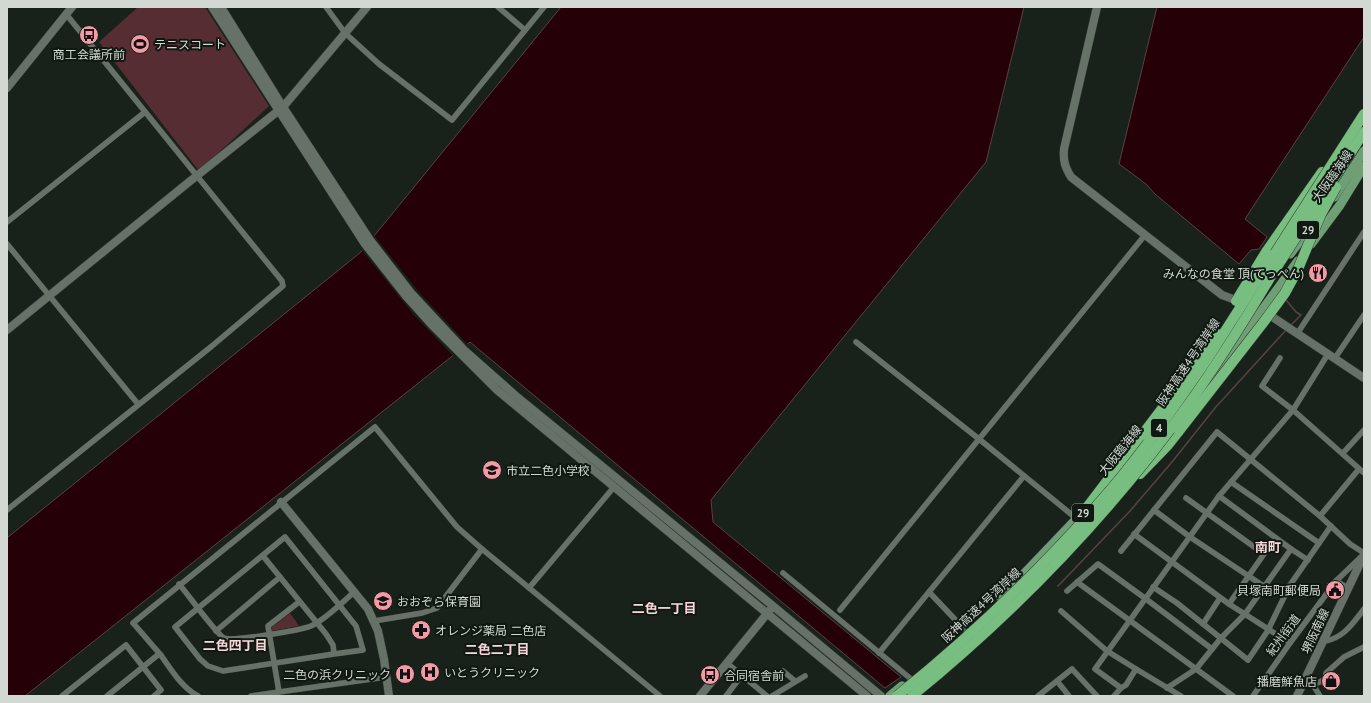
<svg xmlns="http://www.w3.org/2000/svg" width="1371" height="703" font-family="'PT Sans','Noto Sans JP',sans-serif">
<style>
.green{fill:#552d33}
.water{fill:#250007;stroke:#594144}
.pier{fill:#19221a}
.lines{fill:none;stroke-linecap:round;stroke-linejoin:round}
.stream{stroke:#594144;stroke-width:1.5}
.street-casing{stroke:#353d36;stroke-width:6}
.secondary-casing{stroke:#353d36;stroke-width:9}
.primary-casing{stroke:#353d36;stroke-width:10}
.highway-casing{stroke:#353d36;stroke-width:11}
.street{stroke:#667167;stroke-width:5.5}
.secondary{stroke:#667167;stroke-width:8}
.primary{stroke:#709f76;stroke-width:9}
.highway{stroke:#77be80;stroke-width:10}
.highway-bridge-casing{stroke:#353d36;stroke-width:11;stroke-linecap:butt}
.highway-bridge{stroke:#77be80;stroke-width:10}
.labels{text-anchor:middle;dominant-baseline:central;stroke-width:4;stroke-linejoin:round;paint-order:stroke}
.shield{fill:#101911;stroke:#989f98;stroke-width:1}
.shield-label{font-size:11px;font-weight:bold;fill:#d2d8d2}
.poi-label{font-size:12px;fill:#d2d8d2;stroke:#101911;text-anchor:start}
.street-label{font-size:12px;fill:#d2d8d2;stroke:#101911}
.neighbourhood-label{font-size:13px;font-weight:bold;fill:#f9d6da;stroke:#101911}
</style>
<rect width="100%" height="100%" fill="#19221a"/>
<g class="green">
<polygon points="138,7 205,7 269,106 199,171 99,42"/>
<polygon points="290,613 299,626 272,631 272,627"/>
</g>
<g class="water">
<polygon points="561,7 1024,7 986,162 711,500 713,522 901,677 885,688 470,342 25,696 7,696 7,538 361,252"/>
<polygon points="1157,7 1364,7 1364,37 1245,219 1267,237 1259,249 1251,250 1239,264 1155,194 1146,184 1119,164"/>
</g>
<polygon class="pier" points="373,234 418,291 468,345 454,357 414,315 361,249"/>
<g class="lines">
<g class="stream">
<polyline points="1286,300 1296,312 1301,315 1291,325"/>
<polyline points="1058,586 1130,511 1172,462 1215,408 1287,329"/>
</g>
<g class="street-casing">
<g id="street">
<polyline points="326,7 345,33 379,64 452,120 544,7"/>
<polyline points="498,7 525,30"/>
<polyline points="7,222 145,112"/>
<polyline points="7,244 138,404"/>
<polyline points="1297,334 1364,232"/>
<polyline points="856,342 979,439 1077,519"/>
<polyline points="1280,358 1262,386 1293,410 1364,473"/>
<polyline points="1335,358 1364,315"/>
<polyline points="1343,453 1364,430"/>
<polyline points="1359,469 1320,516 1350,544 1364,553"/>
<polyline points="1231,482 1319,543"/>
<polyline points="1186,498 1264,554 1229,604"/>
<polyline points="7,510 212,346 283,286 282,281 66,14"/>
<polyline points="1154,510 1190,537 1265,587"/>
<polyline points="1134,534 1229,604 1290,643"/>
<polyline points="1291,549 1308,560"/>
<polyline points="1121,551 1217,432 1320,516"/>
<polyline points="263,556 326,634 333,645 334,654 223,671 208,666 200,659 175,627 285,537 356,626 363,650 334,654"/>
<polyline points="783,573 911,679"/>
<polyline points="1336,581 1348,588"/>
<polyline points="1077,582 1233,696"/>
<path d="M179 584C187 593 217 635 224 638 233 642 301 630 311 626 325 620 343 602 354 592"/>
<polyline points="1153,587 1177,603 1248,660 1269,629 1270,626 1290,585 1331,526"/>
<polyline points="529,588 614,487"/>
<polyline points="1067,591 1098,564 1146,599 1212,649"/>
<polyline points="929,592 966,631"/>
<polyline points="840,610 1145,235"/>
<polyline points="1061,611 1107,651 1136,669"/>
<polyline points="374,621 422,613 437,608 482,549"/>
<polyline points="1203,624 1220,598"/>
<polyline points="216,631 280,577"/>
<path d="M1324 641C1343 639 1353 623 1364 609"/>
<polyline points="879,653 1024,476"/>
<polyline points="727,663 767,696"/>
<polyline points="783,671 795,681"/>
<polyline points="1057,681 1069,696"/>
<polyline points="1304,681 1313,685 1326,679 1326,673 1344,657 1364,647"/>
<polyline points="1313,685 1320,696"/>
<polyline points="1121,688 1126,685 1136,669 1181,696"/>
<polyline points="1167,688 1196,669 1221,638 1245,614 1291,549 1219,496"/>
<polyline points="279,692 268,626 299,602"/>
<polyline points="62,696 126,645 161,690 154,696"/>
<polyline points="107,696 159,654"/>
<path d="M198 696C181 687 171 669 160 654 151 644 142 633 133 623L375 427 457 527 482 549 660 696"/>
<polyline points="251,696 386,677"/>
<polyline points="726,696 742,675"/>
<polyline points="772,696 805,676"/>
<polyline points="1038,696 1072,669 1097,696"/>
<polyline points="1114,696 1121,688 1095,669 1219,496 1293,410 1328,354"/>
<polyline points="1253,696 1290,643 1336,581 1362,556"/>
</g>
</g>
<g class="secondary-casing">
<g id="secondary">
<polyline points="212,7 365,244 406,296 433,326 497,390 867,696"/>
<polyline points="221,7 283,107 370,240 411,293 464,350 516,396 773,606 881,696"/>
<path d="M1097 7 1064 149C1063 161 1065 167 1071 177L1222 295 1241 302"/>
<polyline points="7,88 72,7"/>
<polyline points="1265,312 1364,378"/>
<polyline points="7,330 184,186 283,107 367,7"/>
<polyline points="281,502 368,609 378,631 384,659 389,696"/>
<polyline points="700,696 770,610"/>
<polyline points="1297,696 1364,555"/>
</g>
</g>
<g class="primary-casing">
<g id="primary">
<polyline points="1334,197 1364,151"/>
<polyline points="1311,244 1340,205 1364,166"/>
<polyline points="1290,254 1316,220"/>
<polyline points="1209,383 1298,261"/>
<polyline points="1001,598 1086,509"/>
<polyline points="890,696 902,686"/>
</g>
</g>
<g class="highway-casing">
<g id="highway">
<polyline points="1266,252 1322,172"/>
<polyline points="1140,474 1168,445 1179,431"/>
<polyline points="1082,514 1142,435"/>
</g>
</g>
<use href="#street" class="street"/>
<use href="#secondary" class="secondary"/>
<use href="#primary" class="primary"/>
<use href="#highway" class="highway"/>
<g class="highway-bridge-casing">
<g id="highway-bridge">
<polyline points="1236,301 1266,252"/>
<polyline points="1179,431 1263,323 1285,293 1298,269 1321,214 1336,187"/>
<polyline points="1142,435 1196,364 1216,333"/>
<path d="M897 696C975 633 1047 564 1112 488 1146 448 1176 405 1206 361L1364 114"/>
<path d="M912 696C1015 612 1110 514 1188 405 1218 363 1246 318 1273 273 1303 226 1334 179 1364 132"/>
</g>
</g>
<use href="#highway-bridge" class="highway-bridge"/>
</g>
<defs>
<g id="bus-disc" transform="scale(1)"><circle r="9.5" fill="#f49aa7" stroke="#101911"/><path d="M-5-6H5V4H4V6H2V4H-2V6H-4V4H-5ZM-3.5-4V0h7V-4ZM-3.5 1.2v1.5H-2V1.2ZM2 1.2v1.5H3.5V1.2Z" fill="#111"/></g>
<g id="stadium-disc" transform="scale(1)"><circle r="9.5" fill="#f49aa7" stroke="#101911"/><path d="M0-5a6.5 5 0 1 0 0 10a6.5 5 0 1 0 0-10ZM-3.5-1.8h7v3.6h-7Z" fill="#111"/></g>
<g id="restaurant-disc" transform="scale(1)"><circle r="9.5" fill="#f49aa7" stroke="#101911"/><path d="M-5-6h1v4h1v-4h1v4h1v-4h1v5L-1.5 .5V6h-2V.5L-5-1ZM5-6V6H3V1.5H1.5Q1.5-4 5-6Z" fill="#111"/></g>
<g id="school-disc" transform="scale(1)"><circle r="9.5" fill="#f49aa7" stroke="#101911"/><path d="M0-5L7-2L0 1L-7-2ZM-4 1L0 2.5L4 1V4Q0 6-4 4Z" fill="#111"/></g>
<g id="civic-disc" transform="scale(1)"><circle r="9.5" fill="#f49aa7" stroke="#101911"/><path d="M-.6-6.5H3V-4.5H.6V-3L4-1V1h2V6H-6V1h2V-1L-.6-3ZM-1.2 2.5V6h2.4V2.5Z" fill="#111"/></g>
<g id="pharmacy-disc" transform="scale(1)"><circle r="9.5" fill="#f49aa7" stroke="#101911"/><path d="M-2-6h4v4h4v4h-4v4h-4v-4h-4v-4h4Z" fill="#111"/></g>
<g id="hospital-disc" transform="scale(1)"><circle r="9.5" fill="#f49aa7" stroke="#101911"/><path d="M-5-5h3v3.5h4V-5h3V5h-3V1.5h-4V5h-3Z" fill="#111"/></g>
<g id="shop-disc" transform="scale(1)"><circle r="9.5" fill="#f49aa7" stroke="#101911"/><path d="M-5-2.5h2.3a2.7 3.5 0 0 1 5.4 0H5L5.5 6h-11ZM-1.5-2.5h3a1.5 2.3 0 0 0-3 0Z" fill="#111"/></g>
</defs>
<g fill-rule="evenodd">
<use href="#bus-disc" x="89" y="35"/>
<use href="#stadium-disc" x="140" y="44"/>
<use href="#restaurant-disc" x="1318" y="273"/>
<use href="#school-disc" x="492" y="470"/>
<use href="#civic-disc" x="1335" y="590"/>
<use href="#school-disc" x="383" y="601"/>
<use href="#pharmacy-disc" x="421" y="630"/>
<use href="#hospital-disc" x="430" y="672"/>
<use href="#hospital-disc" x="405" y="674"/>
<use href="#bus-disc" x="710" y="675"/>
<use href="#shop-disc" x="1331" y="681"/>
</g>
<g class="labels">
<g class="shield">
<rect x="1297" y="221" width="22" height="18" rx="3"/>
<rect x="1151" y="419" width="16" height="18" rx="3"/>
<rect x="1072" y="504" width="22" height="18" rx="3"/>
</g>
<g class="shield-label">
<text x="1308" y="230">29</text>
<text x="1159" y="428">4</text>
<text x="1083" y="513">29</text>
</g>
<g class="poi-label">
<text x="154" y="44">テニスコート</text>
<text x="89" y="54" text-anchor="middle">商工会議所前</text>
<text x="1304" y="273" text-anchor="end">みんなの食堂 頂(てっぺん)</text>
<text x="506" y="470">市立二色小学校</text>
<text x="1321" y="590" text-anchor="end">貝塚南町郵便局</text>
<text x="397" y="601">おおぞら保育園</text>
<text x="435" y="630">オレンジ薬局 二色店</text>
<text x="444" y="672">いとうクリニック</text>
<text x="391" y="674" text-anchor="end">二色の浜クリニック</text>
<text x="724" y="675">合同宿舎前</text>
<text x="1317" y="681" text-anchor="end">播磨鮮魚店</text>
</g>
<g class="street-label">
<text transform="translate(1332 176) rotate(-55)">大阪臨海線</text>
<text transform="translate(1188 362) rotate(-56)">阪神高速4号湾岸線</text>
<text transform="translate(1120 450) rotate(-51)">大阪臨海線</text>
<text transform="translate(981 605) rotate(-43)">阪神高速4号湾岸線</text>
<text transform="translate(1315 631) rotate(-65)">堺阪南線</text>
<text transform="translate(1283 635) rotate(-54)">紀州街道</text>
</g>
<g class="neighbourhood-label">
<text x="1268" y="547">南町</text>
<text x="664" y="608">二色一丁目</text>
<text x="235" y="645">二色四丁目</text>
<text x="497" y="649">二色二丁目</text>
</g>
</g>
<rect width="1371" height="703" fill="none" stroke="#d2d8d2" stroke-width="16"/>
</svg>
